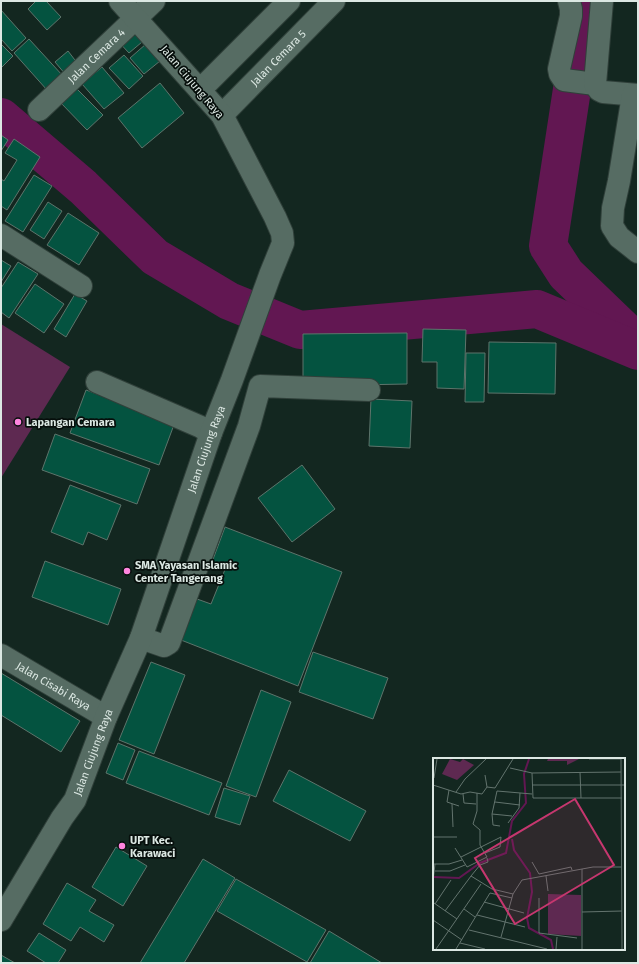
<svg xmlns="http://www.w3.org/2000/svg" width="639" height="964" font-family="'Fira Sans',sans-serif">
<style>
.pitch{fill:#5e2951}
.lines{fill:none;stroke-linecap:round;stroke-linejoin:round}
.river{stroke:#621752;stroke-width:38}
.building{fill:#045340;stroke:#5d746b}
.minor-casing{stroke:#30403a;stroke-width:24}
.minor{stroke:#566c63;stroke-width:22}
.poi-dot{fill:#ff85df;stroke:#060e0b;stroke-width:1.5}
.labels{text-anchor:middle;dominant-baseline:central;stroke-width:3.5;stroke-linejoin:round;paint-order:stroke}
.street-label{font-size:11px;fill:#dce8e3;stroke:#060e0b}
.poi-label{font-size:11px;font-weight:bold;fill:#dce8e3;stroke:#060e0b;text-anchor:start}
.inset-river{fill:none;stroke:#621752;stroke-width:2}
.inset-road{fill:none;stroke:#63746e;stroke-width:1}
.view{fill:#c6376f;fill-opacity:0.15;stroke:#c6376f;stroke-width:2}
.inset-edge{fill:none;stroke:#dce8e3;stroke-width:2}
</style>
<rect width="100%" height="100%" fill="#132720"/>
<polygon class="pitch" points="1,324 70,367 1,478"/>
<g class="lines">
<g class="river">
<polyline points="582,1 584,11 548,246 566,274 638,343"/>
<polyline points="1,117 83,187 155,257 229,301 300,330 537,309 638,351"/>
</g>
</g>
<g class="building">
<polygon points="36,1 46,1 61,17 47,30 28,9"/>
<polygon points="1,10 26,38 12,51 1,39"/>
<polygon points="129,28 142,42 129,53 116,39"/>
<polygon points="29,39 63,76 47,90 14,53"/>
<polygon points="1,44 13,56 1,68"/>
<polygon points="146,44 160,61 144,74 130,58"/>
<polygon points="68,51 78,64 66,75 55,62"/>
<polygon points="124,55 143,76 129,89 109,68"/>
<polygon points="102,67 124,93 104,109 82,84"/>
<polygon points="160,83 184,113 142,148 118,118"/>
<polygon points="75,87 103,115 87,130 60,102"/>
<polygon points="1,135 8,140 1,151"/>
<polygon points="14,139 40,157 7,210 1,206 1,179 4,181 17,160 5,153"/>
<polygon points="34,175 52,186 23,232 5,221"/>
<polygon points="48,202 62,211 44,239 30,230"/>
<polygon points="68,213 99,233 79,265 47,245"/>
<polygon points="1,260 11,266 1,282"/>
<polygon points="18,262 38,274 9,318 1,312 1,288"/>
<polygon points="35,284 64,304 44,333 15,313"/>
<polygon points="75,294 87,301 66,337 54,329"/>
<polygon points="423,329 466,330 464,389 437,388 437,362 422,362"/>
<polygon points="407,333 407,384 303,386 303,334"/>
<polygon points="489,342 556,343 555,394 488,393"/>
<polygon points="466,353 485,353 484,402 465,402"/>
<polygon points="86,390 175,422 159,465 70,433"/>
<polygon points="371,399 412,401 410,448 369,446"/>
<polygon points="55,434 150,469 137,504 42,470"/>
<polygon points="302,465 335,509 292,542 258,498"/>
<polygon points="70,485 121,505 107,540 88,532 83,545 51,532"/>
<polygon points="225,527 342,572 298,686 181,640 197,599 211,604 226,567 212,562"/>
<polygon points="45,561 121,589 108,625 32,597"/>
<polygon points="313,652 388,678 373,719 299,692"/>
<polygon points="151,662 185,675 154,754 119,740"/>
<polygon points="1,673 80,721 61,752 1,715"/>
<polygon points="261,690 291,702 256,797 226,786"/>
<polygon points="118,743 135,750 123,780 106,773"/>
<polygon points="139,751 222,783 209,815 126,783"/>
<polygon points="289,770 366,811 350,841 273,801"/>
<polygon points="224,788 250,796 240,825 215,817"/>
<polygon points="116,847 147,866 123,906 92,887"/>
<polygon points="203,859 235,878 184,963 140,963"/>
<polygon points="236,879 326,930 307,962 217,911"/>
<polygon points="67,883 96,900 89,911 114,925 104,942 80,927 71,941 43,924"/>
<polygon points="329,931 382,963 310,963"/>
<polygon points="39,933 66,950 58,963 46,963 27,951"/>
<polygon points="1,955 15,963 1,963"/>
</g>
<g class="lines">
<g class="minor-casing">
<g id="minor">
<polyline points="569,1 571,9 571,16 559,69 560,74 564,80 595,84"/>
<polyline points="602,1 595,84 599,90 603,92 638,95"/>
<polyline points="200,90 289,1"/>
<polyline points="633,95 619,181 613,208 612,226 619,237 638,252"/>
<path id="s1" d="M39 110 154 1"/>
<path id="s2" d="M222 115 334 1"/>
<polyline points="1,235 81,286"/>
<polyline points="97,382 201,427 211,433"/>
<polyline points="141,638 164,646 169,643 249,426 260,386 369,390"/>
<path id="s3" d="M1 655 106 717"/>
<path id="s4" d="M1 920 62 818 75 800 106 717 141 638 211 433 232 380 270 275 283 243 282 233 275 217 222 115 120 1"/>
</g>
</g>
<use href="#minor" class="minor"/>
</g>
<g class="poi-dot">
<circle cx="18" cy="422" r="4"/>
<circle cx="127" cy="571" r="4"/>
<circle cx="122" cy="846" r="4"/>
</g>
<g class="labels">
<g class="street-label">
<text stroke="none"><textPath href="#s1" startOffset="79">Jalan Cemara 4</textPath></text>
<text stroke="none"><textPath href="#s2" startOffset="80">Jalan Cemara 5</textPath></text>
<text transform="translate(192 82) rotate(50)">Jalan Ciujung Raya</text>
<text stroke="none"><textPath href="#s4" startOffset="516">Jalan Ciujung Raya</textPath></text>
<text stroke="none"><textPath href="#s3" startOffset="61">Jalan Cisabi Raya</textPath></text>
<text stroke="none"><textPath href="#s4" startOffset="192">Jalan Ciujung Raya</textPath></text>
</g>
<g class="poi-label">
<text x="26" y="422">Lapangan Cemara</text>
<text x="135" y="565">SMA Yayasan Islamic<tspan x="135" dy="13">Center Tangerang</tspan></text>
<text x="130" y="840">UPT Kec.<tspan x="130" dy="13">Karawaci</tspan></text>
</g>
</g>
<g transform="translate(433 758)">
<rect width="192" height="192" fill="#132720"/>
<path d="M115 1H146L134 7V3H114Z" fill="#5e2951"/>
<path d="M17 1 27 4 30 1 41 7 24 22 9 16Z" fill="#5e2951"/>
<path d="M115 136 148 137V178L115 176Z" fill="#5e2951"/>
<path class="inset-river" d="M79 81 81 92 97 115 99 134 94 160 96 170 118 182 120 191M0 119 26 120 47 105 73 95 79 63 93 45 91 16 96 1"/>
<path class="inset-road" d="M156 1H188M188 1 189 191M77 10 99 15 188 14M147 14 148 40M99 15 100 40H189M52 17 54 29M1 20 4 1M0 27 28 36 37 34 49 36 54 29 62 30 80 1M99 27H192M16 32 14 44 26 48M23 34 32 21 53 1M30 36 31 45 43 46M62 44 87 47M19 46 20 69M59 56 79 58M75 65 86 50 87 35M67 68 60 67 59 56 64 33 99 36M0 79H24M22 90 34 109 54 99 47 87V72L40 66 44 53V35M28 99 68 79 67 89 52 95M54 100 55 104 47 107 38 118 59 131 80 136M99 104 106 116 138 109 139 112M0 106H16L29 102M149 111V191M2 113H17L32 107M113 118 115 133M0 123 2 106M106 140V175L144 180M51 144 91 155M1 145 24 161M2 146 18 122M31 151 42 159M12 153 38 118M149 154 189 153M44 157 92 169M0 162 29 182M36 172 114 191M68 179 80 136 89 122 160 109H189M27 185 52 191M3 191 48 126M23 191 57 135 79 140M123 191 124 179"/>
<path class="view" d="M142 41 181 107 82 166 42 100Z"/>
<rect width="192" height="192" class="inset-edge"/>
</g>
<rect width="639" height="964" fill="none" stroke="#dce8e3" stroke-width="4"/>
</svg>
